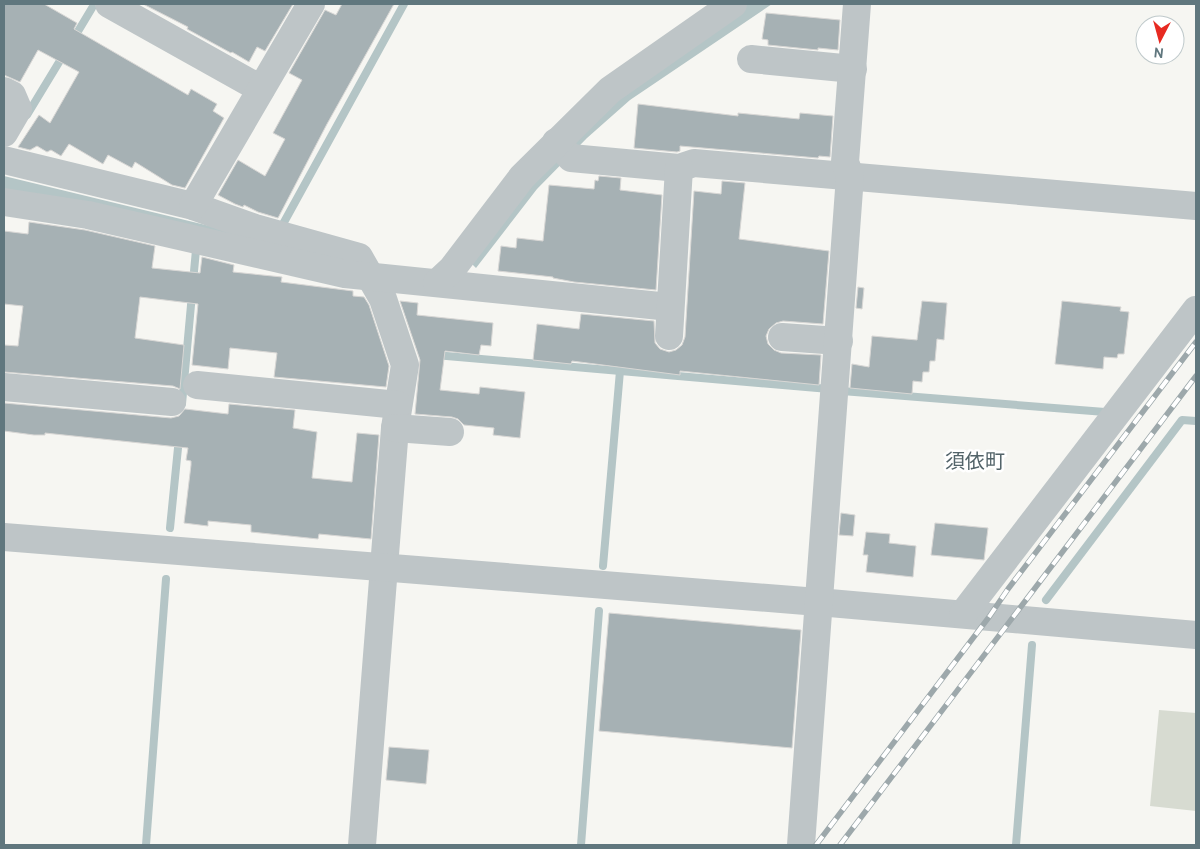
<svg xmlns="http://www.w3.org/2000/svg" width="1200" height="849" font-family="Overpass,'Noto Sans JP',sans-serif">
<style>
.green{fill:#d7dbd1}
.water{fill:#b4c5c6}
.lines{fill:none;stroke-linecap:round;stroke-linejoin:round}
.stream{stroke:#b4c5c6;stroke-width:8}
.building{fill:#a6b1b4;stroke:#d8d7d5}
.minor{stroke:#bec5c7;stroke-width:28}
.rail-casing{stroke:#9da8ab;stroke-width:5.5}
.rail{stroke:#fff;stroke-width:4;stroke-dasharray:11;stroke-linecap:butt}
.labels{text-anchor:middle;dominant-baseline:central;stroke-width:5;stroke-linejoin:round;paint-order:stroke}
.quarter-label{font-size:20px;fill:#526369;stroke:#fff}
</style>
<rect width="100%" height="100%" fill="#f6f6f2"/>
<polygon class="green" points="1159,710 1196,713 1196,811 1150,806"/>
<g class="water">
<polygon points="746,4 772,4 630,100 587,138 537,189 476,268 467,259 527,183 618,93"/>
<polygon points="4,176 354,261 4,190"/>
</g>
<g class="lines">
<g class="stream">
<polyline points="74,38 92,8"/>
<polyline points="27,115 64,54"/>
<polyline points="283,224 404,4"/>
<polyline points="193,282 196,250"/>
<polyline points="435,355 829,389"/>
<polyline points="842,391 1105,412"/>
<polyline points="182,404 192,294"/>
<polyline points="170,528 179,438"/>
<polyline points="603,566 620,371"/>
<polyline points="1046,600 1182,420 1196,421"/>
<polyline points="146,845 166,579"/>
<polyline points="581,845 599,611"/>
<polyline points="1016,845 1032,645"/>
</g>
</g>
<g class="building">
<polygon points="4,4 44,4 77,23 74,29 188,95 191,89 217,104 213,111 224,118 185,188 172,185 135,162 132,168 108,155 103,164 69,144 61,156 51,150 47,152 37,146 30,150 18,147 39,115 50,123 79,72 38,50 20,82 4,75"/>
<polygon points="143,4 293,4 265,51 257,47 249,62 232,52 231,53 187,29 188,27"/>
<polygon points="342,4 394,4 327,124 278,218 258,212 244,205 243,207 235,204 218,195 238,160 265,176 285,139 273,133 302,80 289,73 325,10 336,15"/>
<polygon points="766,13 840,20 838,50 818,48 818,50 768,45 768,40 762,39"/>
<polygon points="638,104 738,116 738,113 799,119 800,113 833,116 830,157 819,156 818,158 680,146 680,151 677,152 634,148"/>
<polygon points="599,176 621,178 620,190 662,195 656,290 574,282 553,278 553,277 498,271 501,246 516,248 517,238 543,241 549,185 594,189 595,180 598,181"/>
<polygon points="722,181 745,183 739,239 829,251 823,324 783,321 776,323 769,329 766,336 768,344 774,350 781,353 821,355 819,385 680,371 680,375 572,361 571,364 533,360 537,324 579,329 581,314 654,321 655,343 660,349 669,352 676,350 682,345 685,337 694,191 721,194"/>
<polygon points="29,222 85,230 155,246 152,268 200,273 202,257 234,265 233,272 282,277 281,282 353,291 353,296 364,297 369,305 389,366 386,387 274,377 277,353 230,348 228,369 192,365 198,304 140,297 135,338 184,345 180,389 173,386 4,372 4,345 18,346 23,306 4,304 4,231 28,234"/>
<polygon points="858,287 864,288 862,309 856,308"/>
<polygon points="400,301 418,303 417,315 493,323 491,346 481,345 479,355 445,351 440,390 479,394 480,387 525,392 520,438 493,435 494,428 464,425 458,419 452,417 415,414 420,360"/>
<polygon points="922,301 947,303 944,340 937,339 935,361 930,361 929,372 923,372 922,382 913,381 912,394 850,388 852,364 869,367 872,336 917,340"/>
<polygon points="1062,301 1121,307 1120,311 1129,312 1124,354 1118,354 1117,358 1104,357 1103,369 1055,364"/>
<polygon points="4,403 171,418 179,416 185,409 228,414 229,404 295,410 293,428 317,432 312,478 352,482 357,433 379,435 371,539 319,534 318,539 251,532 251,525 208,521 208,526 184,523 191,465 191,461 186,460 188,448 45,433 45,435 34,435 4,431"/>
<polygon points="841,513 855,515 853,536 839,535"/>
<polygon points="935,523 988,528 984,560 931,555"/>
<polygon points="866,532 890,534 889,543 916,546 913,577 866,572 868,555 863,555"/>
<polygon points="609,613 801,630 792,748 599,731"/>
<polygon points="389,747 429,750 426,784 386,780"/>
</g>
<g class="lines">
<g class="minor">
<polyline points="109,4 261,89"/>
<polyline points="751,59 853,69"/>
<polyline points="4,91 12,95 18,109 4,133"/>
<polyline points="556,142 571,158 679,168 694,163 1196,206"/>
<polyline points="4,160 193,206 255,228 359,257 383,299 405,365 395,428 362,845"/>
<polyline points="4,202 88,215 345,274 670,307"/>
<polyline points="193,206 311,4"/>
<polyline points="437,283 452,269 522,177 610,90 733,4"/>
<polyline points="669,336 679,168"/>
<polyline points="782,337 839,341"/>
<polyline points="197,385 398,405"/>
<polyline points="4,387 172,402"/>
<polyline points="395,428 450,432"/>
<polyline points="4,537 818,602 1196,635"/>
<polyline points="963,614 1196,310"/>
<polyline points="801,845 850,176 845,162 857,4"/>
</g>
<g class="rail-casing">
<g id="rail">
<polyline points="816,845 989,617 1008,589 1196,342"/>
<polyline points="840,845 1196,376"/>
</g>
</g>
<use href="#rail" class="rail"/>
</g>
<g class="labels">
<g class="quarter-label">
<text x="975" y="463">須依町</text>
</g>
</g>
<rect width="1200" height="849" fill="none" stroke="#60777e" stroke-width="10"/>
<g transform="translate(1160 40) rotate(186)"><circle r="24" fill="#ffffff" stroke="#bfc9cb"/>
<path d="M0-4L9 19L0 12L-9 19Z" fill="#e72a21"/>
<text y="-8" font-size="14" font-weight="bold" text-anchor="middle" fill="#60777e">N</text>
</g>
</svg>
